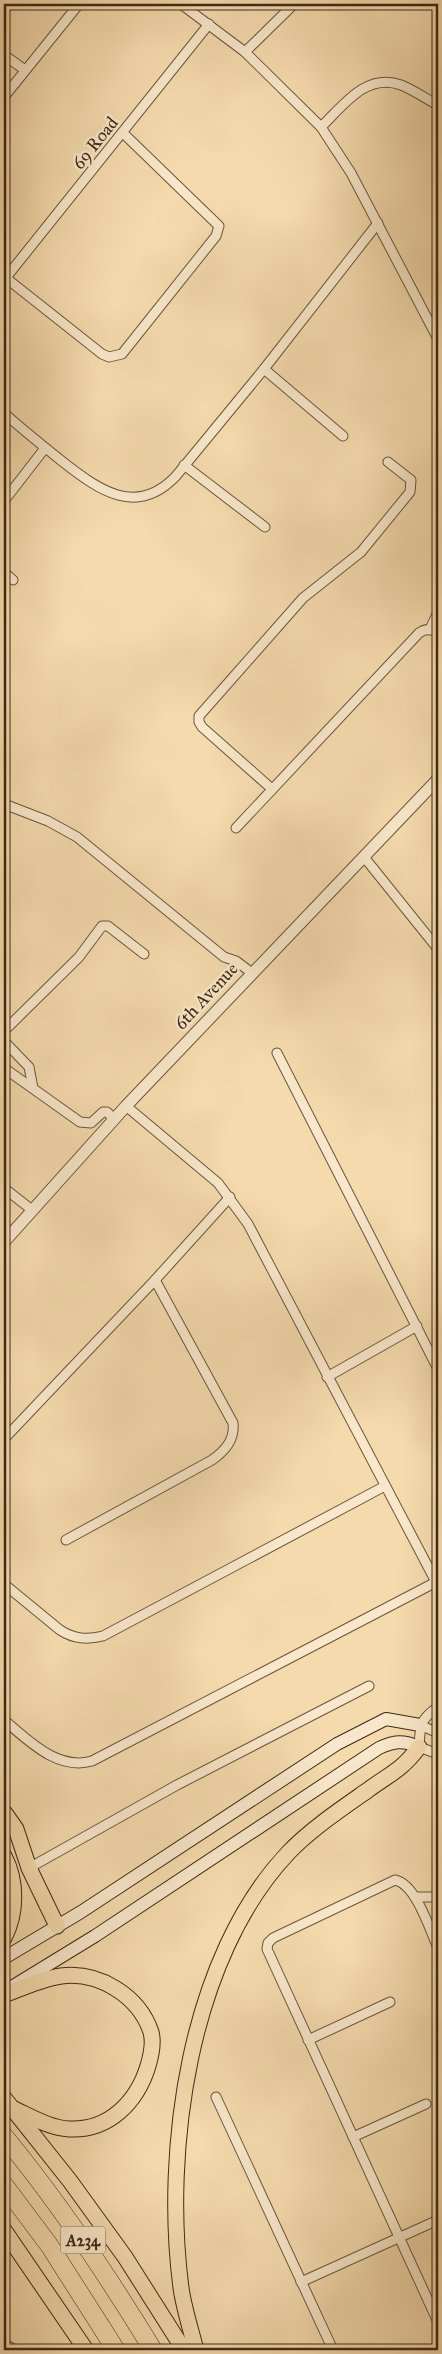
<svg xmlns="http://www.w3.org/2000/svg" width="442" height="2354" font-family="'IM FELL Great Primer',serif">
<style>
.lines{fill:none;stroke-linecap:round;stroke-linejoin:round}
.minor-casing{stroke:#6c553b;stroke-width:11}
.tertiary-casing{stroke:#6c553b;stroke-width:13}
.secondary-casing{stroke:#3e2915;stroke-width:14}
.trunk-casing{stroke:#3e2915;stroke-width:17}
.motorway-casing{stroke:#3e2915;stroke-width:19}
.minor{stroke:#f8e7ca;stroke-width:9}
.tertiary{stroke:#f8e7ca;stroke-width:11}
.secondary{stroke:#f8e7ca;stroke-width:12}
.trunk{stroke:#f4daad;stroke-width:15}
.motorway{stroke:#f4daad;stroke-width:18}
.labels{text-anchor:middle;dominant-baseline:central;stroke-width:5;stroke-linejoin:round;paint-order:stroke}
.shield{fill:#f8e7ca;stroke:#76624b;stroke-width:1}
.shield-label{font-size:16px;font-weight:bold;fill:#3e2915}
.street-label{font-size:18px;fill:#3e2915;stroke:#f8e7ca}
</style>
<rect width="100%" height="100%" fill="#f4daad"/>
<filter id="stains"><feTurbulence type="fractalNoise" baseFrequency=".004" numOctaves="4"/><feColorMatrix values="0 0 0 0 .2 0 0 0 0 .09 0 0 0 0 .02 0 0 0 .5 -.17"/></filter>
<radialGradient id="worn" r=".72"><stop offset=".6" stop-color="#630" stop-opacity="0"/><stop offset="1" stop-color="#630" stop-opacity=".3"/></radialGradient>
<g class="lines">
<g class="minor-casing">
<g id="minor">
<polyline points="181,4 245,52 321,127 351,173 438,339"/>
<polyline points="245,52 294,4"/>
<polyline points="4,55 25,70"/>
<polyline points="4,97 79,4"/>
<path d="M321 127C343 106 366 72 401 85 414 90 426 99 438 105"/>
<polyline points="6,278 102,354 109,357 122,354 216,236 219,226 123,133"/>
<polyline points="4,280 209,24"/>
<polyline points="264,369 343,436"/>
<path d="M4 413C23 430 43 446 63 462 100 491 137 517 176 476L264 369 378 223"/>
<polyline points="184,465 265,527"/>
<polyline points="4,501 45,448"/>
<polyline points="4,572 13,580"/>
<polyline points="430,629 438,612"/>
<polyline points="272,789 202,727 199,722 199,716 303,598 361,552 410,492 411,480 388,462"/>
<polyline points="4,804 48,821 77,837 224,957 236,961 252,973"/>
<path d="M236 828 419 633C426 628 432 629 438 633"/>
<polyline points="364,857 438,949"/>
<polyline points="4,1031 79,957 102,926 108,926 144,954"/>
<polyline points="4,1041 29,1067 33,1088"/>
<polyline points="277,1053 438,1369"/>
<polyline points="4,1068 80,1122 91,1123 103,1112 107,1112 114,1119"/>
<polyline points="126,1106 218,1183 248,1224 436,1582"/>
<polyline points="4,1188 32,1210"/>
<polyline points="327,1377 417,1326"/>
<polyline points="4,1439 155,1280 230,1197"/>
<path d="M66 1540 212 1460C225 1451 235 1440 233 1423L155 1280"/>
<path d="M4 1584 60 1630C74 1639 87 1640 103 1636L385 1486"/>
<path d="M438 1707C420 1719 420 1726 419 1747L438 1754"/>
<path d="M4 1720C28 1740 57 1771 92 1761L438 1581"/>
<polyline points="420,1725 438,1733"/>
<polyline points="29,1868 177,1785 369,1686"/>
<polyline points="415,1897 438,1897"/>
<path d="M438 1948C430 1930 416 1884 395 1880L273 1938 268 1943 267 1949 438 2322"/>
<polyline points="308,2040 390,2002"/>
<polyline points="216,2097 333,2350"/>
<polyline points="353,2137 426,2104"/>
<polyline points="301,2282 438,2220"/>
</g>
</g>
<g class="tertiary-casing">
<polyline id="tertiary" points="4,1242 126,1106 438,779"/>
</g>
<g class="secondary-casing">
<g id="secondary">
<polyline points="4,1958 81,1912 337,1744 386,1719 420,1725"/>
<path d="M10 1988 95 1936 379 1748C394 1741 403 1740 419 1747"/>
</g>
</g>
<g class="trunk-casing">
<g id="trunk">
<polyline points="4,1812 16,1829 29,1868 57,1926"/>
<path d="M4 1856C17 1880 17 1913 4 1938"/>
<path d="M4 1995C22 1988 41 1979 61 1976 99 1971 139 1996 151 2032 154 2043 151 2056 148 2066 137 2102 109 2131 69 2129 49 2128 30 2116 12 2108"/>
<polyline points="4,2098 70,2181 125,2257 184,2350"/>
<polyline points="4,2230 86,2350"/>
<polyline points="4,2347 9,2350"/>
<path d="M196 2350C191 2330 184 2309 181 2288 163 2150 189 1958 288 1853 311 1829 341 1809 368 1790 391 1773 401 1771 419 1747"/>
</g>
</g>
<g class="motorway-casing">
<g id="motorway">
<path d="M4 2136C59 2203 108 2276 153 2350"/>
<polyline points="4,2185 49,2245 116,2350"/>
</g>
</g>
<use href="#minor" class="minor"/>
<use href="#tertiary" class="tertiary"/>
<use href="#secondary" class="secondary"/>
<use href="#trunk" class="trunk"/>
<use href="#motorway" class="motorway"/>
</g>
<g class="labels">
<rect class="shield" x="60.5" y="2226.5" width="45" height="27" rx="4"/>
<g class="shield-label">
<text x="83" y="2240">A234</text>
</g>
<g class="street-label">
<text transform="translate(95 143) rotate(-51)">69 Road</text>
<text transform="translate(206 996) rotate(-47)">6th Avenue</text>
</g>
</g>
<rect width="442" height="2354" fill="none" stroke="#f4daad" stroke-width="20"/>
<rect x="5" y="5" width="432" height="2344" fill="none" stroke="#3e2915" stroke-width="2.5"/>
<rect x="10" y="10" width="422" height="2334" fill="none" stroke="#3e2915"/>
<rect width="100%" height="100%" filter="url(#stains)"/>
<rect width="100%" height="100%" fill="url(#worn)"/>
</svg>
